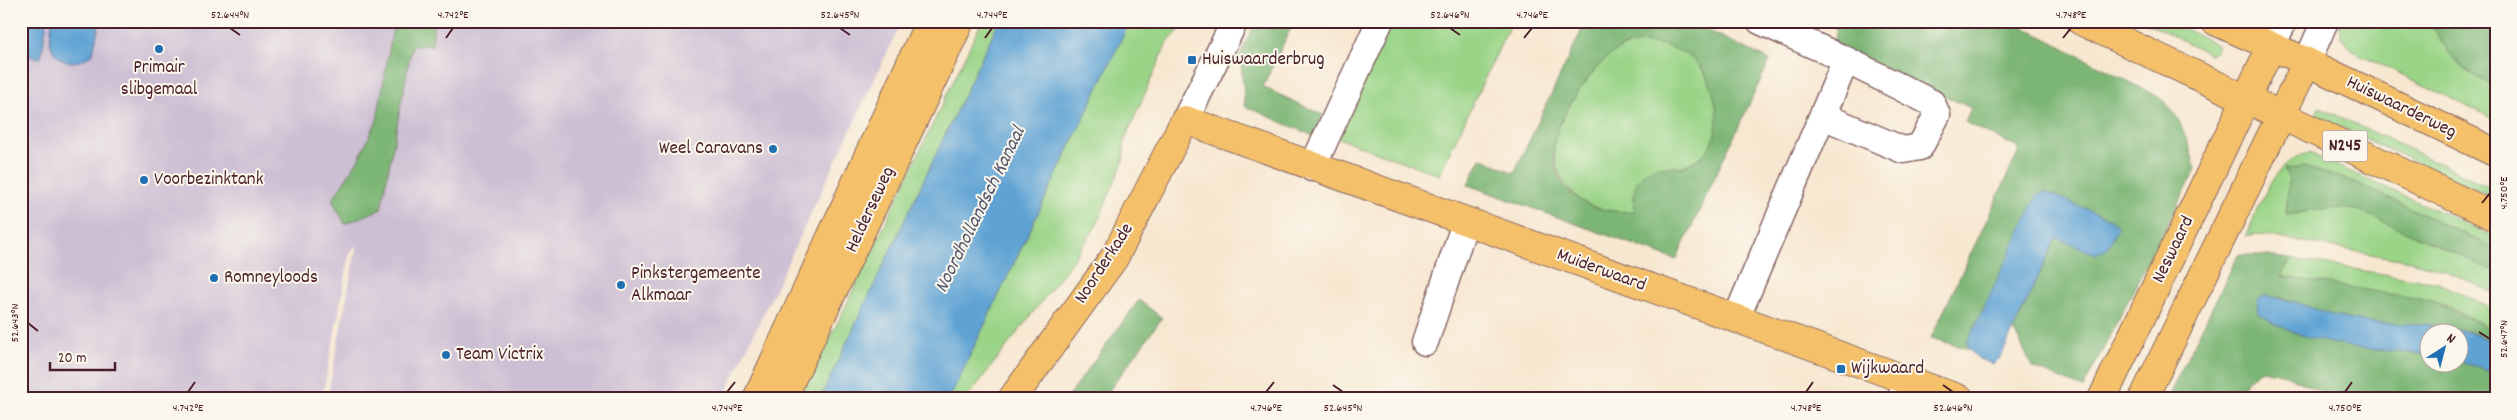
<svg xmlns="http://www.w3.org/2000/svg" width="2517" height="420" font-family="Dekko,sans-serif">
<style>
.industrial{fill:#ccbed3}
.green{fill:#9ad487;stroke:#727a59}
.forest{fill:#7bb674;stroke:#626a50;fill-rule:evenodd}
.water{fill:#5fa3d4;stroke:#546180}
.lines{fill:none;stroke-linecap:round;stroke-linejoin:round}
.minor-casing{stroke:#876565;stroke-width:29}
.major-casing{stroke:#876565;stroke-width:30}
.highway-casing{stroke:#876565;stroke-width:30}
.minor{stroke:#fff;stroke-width:26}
.major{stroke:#f4c16a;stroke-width:28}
.highway{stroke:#f4c16a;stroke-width:28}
.ticks{fill:none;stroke:#4a1f2b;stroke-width:2}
.poi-dot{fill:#1f6fb2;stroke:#fbf7ec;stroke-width:2}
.labels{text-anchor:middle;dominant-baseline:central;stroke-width:4;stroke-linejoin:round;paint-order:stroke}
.shield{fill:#fbf7ec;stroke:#7f6065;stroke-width:1}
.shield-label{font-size:18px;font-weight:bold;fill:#4a1f2b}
.poi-label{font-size:19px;fill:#4a1f2b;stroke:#fbf7ec;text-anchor:start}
.street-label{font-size:19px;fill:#4a1f2b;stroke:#fbf7ec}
.water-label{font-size:20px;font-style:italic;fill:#52546f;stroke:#fbf7ec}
.neatline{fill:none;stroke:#4a1f2b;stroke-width:2}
.ticks-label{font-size:12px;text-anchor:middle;fill:#4a1f2b}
</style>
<rect width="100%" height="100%" fill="#fbf7ec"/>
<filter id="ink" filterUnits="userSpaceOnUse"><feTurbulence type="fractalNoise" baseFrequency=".02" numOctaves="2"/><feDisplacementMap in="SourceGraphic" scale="10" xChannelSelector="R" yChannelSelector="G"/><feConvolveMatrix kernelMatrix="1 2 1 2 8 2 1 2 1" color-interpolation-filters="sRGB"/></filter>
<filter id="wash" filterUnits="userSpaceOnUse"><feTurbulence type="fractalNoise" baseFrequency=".0096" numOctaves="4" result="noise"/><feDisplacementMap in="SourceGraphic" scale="20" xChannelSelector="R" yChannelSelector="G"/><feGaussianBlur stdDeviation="1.12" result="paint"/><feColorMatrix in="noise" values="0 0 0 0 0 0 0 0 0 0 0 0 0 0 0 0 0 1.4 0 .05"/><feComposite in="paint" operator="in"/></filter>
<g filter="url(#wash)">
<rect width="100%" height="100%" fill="#f7e7d0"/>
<polygon class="industrial" points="21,21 902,21 723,399 327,399 357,244 350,253 322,399 21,399"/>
<g class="green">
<polygon points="982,21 999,21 820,399 797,399 839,320"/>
<polygon points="1130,21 1188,21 1167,43 1125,139 1123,162 1095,228 1059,279 966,399 949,399"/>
<polygon points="1388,21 1512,21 1439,175 1333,136"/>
<polygon points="2143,21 2168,21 2217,44 2217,49 2210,54"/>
<path d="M2339 21H2429C2452 58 2455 67 2496 87V120L2351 50 2340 36Z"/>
<path d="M1639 42C1655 43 1670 43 1684 52 1712 69 1729 118 1710 147 1703 158 1690 163 1679 168L1673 166 1633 195 1635 211C1627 211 1619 213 1612 212 1578 208 1551 178 1554 143 1557 118 1595 62 1617 50 1624 46 1632 45 1639 42Z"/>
<polygon points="2319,107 2496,190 2496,199 2316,116"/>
<path d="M2309 153 2496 237V249L2355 182 2289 179 2287 215 2325 208 2343 207 2358 210 2496 272V294L2447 271 2410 261 2257 234 2246 236C2261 205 2272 160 2309 153Z"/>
<polygon points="2291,259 2438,283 2496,310 2496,331 2447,306 2280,276"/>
</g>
<g class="forest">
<polygon points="394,21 434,21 432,45 412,46 381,209 345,224 332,200 358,160 377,120"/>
<polygon points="1256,21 1294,21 1263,87 1323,115 1313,136 1245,106 1240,55"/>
<path d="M1586 21H1688L1770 60 1676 260 1468 185 1481 158 1514 173ZM1639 43C1662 43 1678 47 1696 62 1708 72 1713 90 1716 106 1719 128 1714 151 1693 162 1689 164 1683 168 1679 168 1664 168 1657 162 1643 175 1632 185 1633 197 1635 211 1591 216 1549 192 1554 143 1557 118 1595 62 1617 50 1624 46 1632 45 1639 43Z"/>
<path d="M1821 21H2012L2155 95C2181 110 2187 142 2196 169L2083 388 2032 367 2014 329 2056 238 2045 192 1968 342V349L1931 338 2020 149 1965 122 1971 108 1833 44 1837 29Z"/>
<path d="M2429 21H2478L2496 31V87C2455 67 2452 58 2429 21Z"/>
<path d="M2304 167 2355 182 2496 249V272L2358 210C2333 206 2311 211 2286 215L2289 179 2284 169Z"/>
<polygon points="2238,255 2259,255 2291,259 2281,276 2433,301 2496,331 2496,343 2467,331 2446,327 2356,321 2316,311 2280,297 2330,343 2429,355 2430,362 2460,361 2496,374 2496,399 2336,399 2286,375 2262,370 2246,381 2235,399 2167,399"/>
<polygon points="1139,300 1162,318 1103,399 1066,399"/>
</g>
<g class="water">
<polygon points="21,21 47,21 41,58 21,55"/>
<path d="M52 21H100L93 53C80 66 57 66 51 46 49 38 51 29 52 21Z"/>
<polygon points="999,21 1130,21 949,399 820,399"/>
<polygon points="2045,192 2111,219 2118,227 2106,250 2095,254 2056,238 2001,357 1993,364 1979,359 1968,349 1967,343 2038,194"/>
<path d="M2264 296C2296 298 2325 316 2357 321 2387 325 2418 322 2448 327 2465 330 2480 336 2496 343V374L2460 361V332H2430L2429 355C2370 348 2309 349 2258 313L2257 301Z"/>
</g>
</g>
<g filter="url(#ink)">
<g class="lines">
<g class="minor-casing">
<g id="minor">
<polyline points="1760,21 1846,60 1932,103 1937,115 1920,147 1903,150 1823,116"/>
<polyline points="2271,47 2284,21"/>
<polyline points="2307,62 2325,21"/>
<polyline points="1185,120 1235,21"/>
<polyline points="1312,168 1380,21"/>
<polyline points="1736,319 1846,60"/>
<polyline points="1425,342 1465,223"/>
<polyline points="1901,399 1906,379"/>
</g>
</g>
<g class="major-casing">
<g id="major">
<polyline points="757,399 930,21"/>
<polyline points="782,399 960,21"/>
<polyline points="1012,399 1114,258 1185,120 1960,399"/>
<polyline points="2102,399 2271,47"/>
<polyline points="2143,399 2307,62"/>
</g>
</g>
<g class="highway-casing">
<g id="highway">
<polyline points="2081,21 2496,217"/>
<polyline points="2215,21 2307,62 2496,153"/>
</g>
</g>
<use href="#minor" class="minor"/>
<use href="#major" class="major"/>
<use href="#highway" class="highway"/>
</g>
</g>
<path class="ticks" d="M230 28 240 35M840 28 850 35M1450 28 1460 35M446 38 453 28M985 38 992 28M1524 38 1532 28M2063 38 2071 28M2482 203 2490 193M28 323 38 331M2479 332 2490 339M1333 385 1343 392M1943 385 1953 392M188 392 195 382M727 392 735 382M1266 392 1274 382M1806 392 1813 382M2345 392 2352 382"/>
<g class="poi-dot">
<circle cx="159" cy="49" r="5"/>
<rect x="1187" y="55" width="10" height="10" rx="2.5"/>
<circle cx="773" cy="149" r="5"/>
<circle cx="144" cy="180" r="5"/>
<circle cx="214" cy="278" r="5"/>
<circle cx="621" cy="285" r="5"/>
<circle cx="446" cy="355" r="5"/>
<rect x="1836" y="364" width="10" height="10" rx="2.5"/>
</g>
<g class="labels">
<rect class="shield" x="2322.5" y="130.5" width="45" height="31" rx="4"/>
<g class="shield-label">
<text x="2345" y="146">N245</text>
</g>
<g class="poi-label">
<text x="1202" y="60">Huiswaarderbrug</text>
<text x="159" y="68" text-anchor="middle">Primair<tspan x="159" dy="22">slibgemaal</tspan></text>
<text x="763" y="149" text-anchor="end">Weel Caravans</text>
<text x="154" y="180">Voorbezinktank</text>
<text x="631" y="274">Pinkstergemeente<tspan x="631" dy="22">Alkmaar</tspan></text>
<text x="224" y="278">Romneyloods</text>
<text x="456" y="355">Team Victrix</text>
<text x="1851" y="369">Wijkwaard</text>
</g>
<g class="street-label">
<text transform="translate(2401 108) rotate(26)">Huiswaarderweg</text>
<text transform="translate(871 210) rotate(-65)">Helderseweg</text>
<text transform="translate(2174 250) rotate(-64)">Neswaard</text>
<text transform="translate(1105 264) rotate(-57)">Noorderkade</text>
<text transform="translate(1601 271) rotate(20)">Muiderwaard</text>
</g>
<g class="water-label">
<text transform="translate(981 210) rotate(-64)">Noordhollandsch Kanaal</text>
</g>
</g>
<rect width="2517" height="420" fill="none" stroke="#fbf7ec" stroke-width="55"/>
<g transform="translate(2444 348) rotate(36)"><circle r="24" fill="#fbf7ec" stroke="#b4a19f"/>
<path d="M0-4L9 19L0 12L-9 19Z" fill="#1f6fb2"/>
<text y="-8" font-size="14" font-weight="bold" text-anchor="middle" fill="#4a1f2b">N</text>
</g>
<path d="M50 362v8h65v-8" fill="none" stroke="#4a1f2b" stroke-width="2.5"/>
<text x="58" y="362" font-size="15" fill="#4a1f2b" stroke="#fbf7ec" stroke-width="4" paint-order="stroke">20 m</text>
<rect x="28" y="28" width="2462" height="364" class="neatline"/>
<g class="ticks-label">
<text x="230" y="18">52.644°N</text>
<text x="453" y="18">4.742°E</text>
<text x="840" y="18">52.645°N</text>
<text x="992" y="18">4.744°E</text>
<text x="1450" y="18">52.646°N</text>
<text x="1532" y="18">4.746°E</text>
<text x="2071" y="18">4.748°E</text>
<text transform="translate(2503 193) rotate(-90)" y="4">4.750°E</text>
<text transform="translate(14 323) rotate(-90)" y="4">52.643°N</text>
<text transform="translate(2503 339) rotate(-90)" y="4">52.647°N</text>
<text x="188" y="411">4.742°E</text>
<text x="727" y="411">4.744°E</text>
<text x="1266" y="411">4.746°E</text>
<text x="1343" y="411">52.645°N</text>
<text x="1806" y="411">4.748°E</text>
<text x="1953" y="411">52.646°N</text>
<text x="2345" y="411">4.750°E</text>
</g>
</svg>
